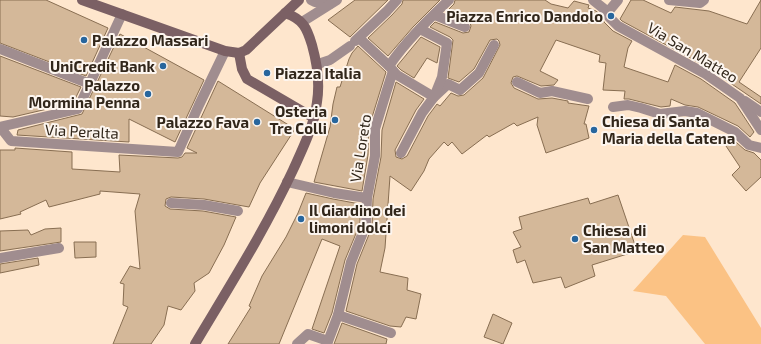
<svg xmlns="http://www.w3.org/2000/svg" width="761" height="344" font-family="'Exo 2',sans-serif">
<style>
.green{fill:#fbc284}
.building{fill:#d4b899;stroke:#886e52}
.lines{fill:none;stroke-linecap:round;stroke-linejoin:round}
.street{stroke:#a08d8f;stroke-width:10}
.secondary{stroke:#7b6064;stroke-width:10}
.poi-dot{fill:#28669d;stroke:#fdf6f0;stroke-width:1.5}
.labels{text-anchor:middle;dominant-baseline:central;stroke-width:4;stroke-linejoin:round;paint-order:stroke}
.poi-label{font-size:15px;font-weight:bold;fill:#31261a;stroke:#fdf6f0;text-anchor:end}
.street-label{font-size:15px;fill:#31261a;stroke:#fdf6f0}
</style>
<rect width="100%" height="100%" fill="#fee6cd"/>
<polygon class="green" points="683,235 705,237 761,328 761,344 705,344 666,296 633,291"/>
<g class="building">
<polygon points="0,0 46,0 108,28 86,76 0,43"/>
<polygon points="355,0 388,0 350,37 328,20"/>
<polygon points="403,0 440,0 413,27 388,56 368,38 392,15 402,4"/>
<polygon points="455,0 545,0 551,4 568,8 574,1 589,5 588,8 596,11 602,16 604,22 613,31 632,41 628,48 624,67 668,82 675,65 701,79 735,103 754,132 750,137 738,126 698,107 685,105 671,99 670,106 661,107 629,99 624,99 625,91 603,90 606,63 599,62 600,55 556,40 540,71 558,80 554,85 541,86 517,76 513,77 511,83 514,88 538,99 552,98 568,101 568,103 589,106 584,124 586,124 589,138 546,153 537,125 538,117 517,126 514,123 489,137 487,135 462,154 452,142 448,146 444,142 429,159 424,171 411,191 390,176 385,248 380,272 408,278 407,290 421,294 416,319 406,317 401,327 390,326 346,311 357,264 372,227 373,199 381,157 382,130 396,82 424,99 416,110 395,150 396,157 402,159 407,156 428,116 437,104 440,106 451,93 458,96 464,95 483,78 500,45 499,41 497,39 490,40 474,69 459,82 448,78 453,40 450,37 430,27 435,22 463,33 469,32 471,26 470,23 446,12 454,4"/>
<polygon points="631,0 643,0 671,13 675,7 709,11 747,24 761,0 761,48 739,82 761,97 761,104 707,67 622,21 620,19"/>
<polygon points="120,34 204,80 175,142 129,119 129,142 17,135 18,130 82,114"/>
<polygon points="421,37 440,47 437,63 427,58 414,78 401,70 397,66"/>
<polygon points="358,46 386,72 369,127 368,155 362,191 314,182 330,127 333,104 337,87 340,87 349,59 352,53"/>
<polygon points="0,56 81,87 73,103 13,117 0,116"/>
<polygon points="218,81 295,129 260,183 249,207 204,199 171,197 166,199 165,206 170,209 203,211 236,217 224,245 209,273 194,283 195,291 181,310 168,306 164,325 151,344 113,344 128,307 123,305 124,284 120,283 130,266 140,269 135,211 140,194 100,191 100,194 49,207 46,200 20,212 21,214 0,219 0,150 15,150 15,148 72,152 72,169 120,172 119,155 178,158 182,157 185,153 197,153 187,148"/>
<polygon points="729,136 745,150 754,153 761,160 761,177 746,191 732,175 740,167 722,140"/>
<polygon points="306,193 333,199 360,204 360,224 345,260 332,313 324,333 312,329 340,246 322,239 279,344 228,344 251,307 249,306 262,276 286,237 298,213"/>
<polygon points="618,195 637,251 592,265 595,276 565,288 561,277 533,283 525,260 517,263 513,250 521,247 513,232 522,229 519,217 588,198 590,204"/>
<polygon points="61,228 61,242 0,251 0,231 28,230 31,235 45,229"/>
<polygon points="74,242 96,242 96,257 75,258"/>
<polygon points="38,258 39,265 0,273 0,264"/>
<polygon points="493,314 512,323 503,344 484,337"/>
<polygon points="342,323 387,339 386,344 334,344"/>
</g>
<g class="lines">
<g class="street">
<polyline points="311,0 315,2 330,4"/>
<polyline points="593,0 608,12 609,17 618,26 704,73 740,98 761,130"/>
<polyline points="669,0 700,3 704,0"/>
<polyline points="608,12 618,0"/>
<polyline points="435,15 465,27"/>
<polyline points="302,22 337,0"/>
<polyline points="359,38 389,66 397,75 434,97 448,84 460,90 479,73 494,45"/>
<polyline points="355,41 387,11 397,0"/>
<polyline points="0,49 90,84"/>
<polyline points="318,64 330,60 350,46"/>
<path d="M389 66C406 41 428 20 449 0"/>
<polyline points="517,82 540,93 552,91 588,99"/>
<polyline points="745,101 761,112"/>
<polyline points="613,107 628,105 641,108 660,114 685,111 697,113 735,132 749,145 761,148"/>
<polyline points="0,127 11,141 178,152 199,105 225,51"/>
<polyline points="0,127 78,109 122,14"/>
<polyline points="401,153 422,113 434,97 442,77 447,43 420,29"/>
<polyline points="287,182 334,193 367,198"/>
<polyline points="171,203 204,205 238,211"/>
<polyline points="0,258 59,248"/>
<polyline points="338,315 391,333"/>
<polyline points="297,344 308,334 328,341"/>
<polyline points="327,344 338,315 351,262 366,225 367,198 375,156 375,129 386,93 393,71"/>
</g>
<g class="secondary">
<polyline points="82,0 225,51 239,53 246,50 299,0"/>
<polyline points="239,53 242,69 247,79 314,118"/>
<path d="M195 344C229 287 265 230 293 170 303 148 314 126 317 102 320 83 317 63 312 45 307 28 303 19 285 13"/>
</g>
</g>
<g class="poi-dot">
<circle cx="611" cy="16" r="4"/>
<circle cx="84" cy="40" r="4"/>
<circle cx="163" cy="66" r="4"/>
<circle cx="267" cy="73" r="4"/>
<circle cx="148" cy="94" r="4"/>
<circle cx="335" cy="120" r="4"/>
<circle cx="257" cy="122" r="4"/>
<circle cx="594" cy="130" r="4"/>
<circle cx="301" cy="219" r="4"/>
<circle cx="575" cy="239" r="4"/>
</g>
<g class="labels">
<g class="poi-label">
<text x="603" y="16">Piazza Enrico Dandolo</text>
<text x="92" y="40" text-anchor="start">Palazzo Massari</text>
<text x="155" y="66">UniCredit Bank</text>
<text x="275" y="73" text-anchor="start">Piazza Italia</text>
<text x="140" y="85">Palazzo<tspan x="140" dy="17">Mormina Penna</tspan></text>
<text x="327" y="111">Osteria<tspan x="327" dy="17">Tre Colli</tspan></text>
<text x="602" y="121" text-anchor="start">Chiesa di Santa<tspan x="602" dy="17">Maria della Catena</tspan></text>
<text x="249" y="122">Palazzo Fava</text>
<text x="309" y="210" text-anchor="start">Il Giardino dei<tspan x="309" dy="17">limoni dolci</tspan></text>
<text x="583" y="230" text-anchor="start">Chiesa di<tspan x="583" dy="17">San Matteo</tspan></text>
</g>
<g class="street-label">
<text transform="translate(693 52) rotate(31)">Via San Matteo</text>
<text transform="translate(82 131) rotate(3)">Via Peralta</text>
<text transform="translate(360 148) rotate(-81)">Via Loreto</text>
</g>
</g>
</svg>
